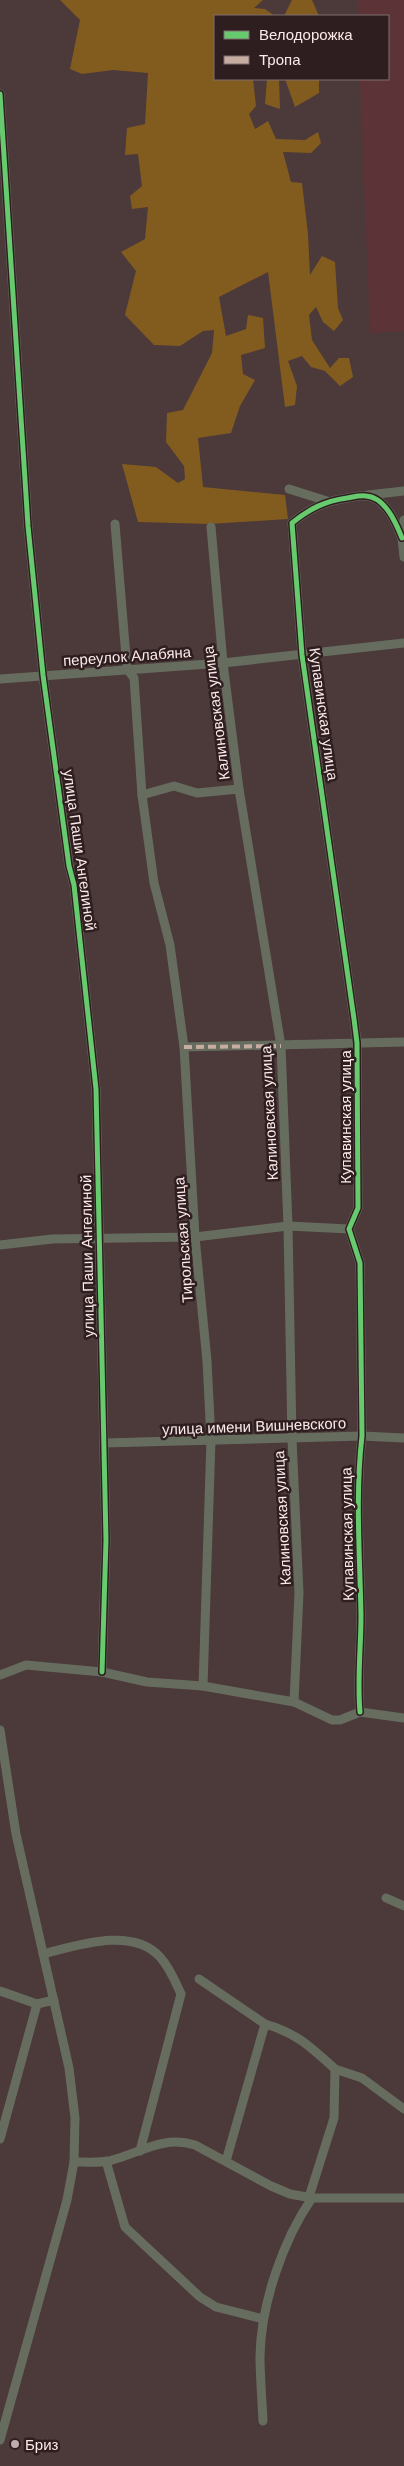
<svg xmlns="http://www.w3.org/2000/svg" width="404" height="2466" font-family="Arial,sans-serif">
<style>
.built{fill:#5c3437}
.forest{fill:#825c1e}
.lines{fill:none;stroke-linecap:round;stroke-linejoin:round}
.street{stroke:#666d5f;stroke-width:9}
.quiet{stroke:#c7aca2;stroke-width:4;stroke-dasharray:8 4;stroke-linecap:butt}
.cycleway-casing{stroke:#2e1e1f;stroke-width:8}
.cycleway{stroke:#67ca6e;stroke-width:5}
.poi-dot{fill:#beabac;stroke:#2e1e1f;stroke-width:2}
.labels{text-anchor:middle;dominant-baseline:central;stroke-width:5;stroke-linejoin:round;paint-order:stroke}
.street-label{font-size:15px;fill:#fce9e9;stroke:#2e1e1f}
.poi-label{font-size:15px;fill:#fce9e9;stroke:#2e1e1f;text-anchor:start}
</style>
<rect width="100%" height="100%" fill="#4c393a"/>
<polygon class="built" points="357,0 404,0 404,331 370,333 360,79 388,79 388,16 358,16"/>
<g class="forest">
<polygon points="60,0 263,0 254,8 265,9 275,16 215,16 215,79 253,79 256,106 249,114 255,129 268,121 276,139 305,140 318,132 321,143 311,153 283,152 291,182 302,183 308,234 310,275 322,256 335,262 338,308 343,320 334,331 323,322 316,307 309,315 312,340 330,368 339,358 349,358 353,377 340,386 325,371 311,367 302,356 288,361 297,386 295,405 285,407 268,272 219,297 226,336 246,329 248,315 263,318 265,348 241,355 243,374 255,380 240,406 231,433 198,438 203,487 285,495 288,519 210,524 138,522 122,464 156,467 178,483 185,479 184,466 166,442 167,413 183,410 212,353 214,330 203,331 180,346 154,345 125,315 136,271 121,252 145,239 148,207 132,209 130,196 142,186 138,154 125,155 127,128 145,124 148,73 113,70 82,74 70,69 80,20"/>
<polygon points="292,0 312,0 319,16 284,16"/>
<polygon points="267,79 279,79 280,109 265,104"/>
<polygon points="285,79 319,79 319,93 295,107"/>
</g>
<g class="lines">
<g class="street">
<polyline points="0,94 28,526 43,675 69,866 74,885 96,1089 106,1540 102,1672"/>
<polyline points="289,489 327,501"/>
<polyline points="368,495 404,491"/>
<polyline points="404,520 402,538 404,557"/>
<polyline points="115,524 127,669 134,678 142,795 174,786 197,793 239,789"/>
<polyline points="211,527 223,663 239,789 281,1046 288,1226 292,1439 299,1593 294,1702"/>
<polyline points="0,679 223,663 404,643"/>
<polyline points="142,795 154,883 170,945 184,1047 195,1237 207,1361 211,1440 203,1686"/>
<polyline points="184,1047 404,1042"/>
<polyline points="0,1245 52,1239 195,1237 288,1226 349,1229"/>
<polyline points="104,1443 362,1436 404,1438"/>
<polyline points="0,1675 26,1665 102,1672 147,1682 203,1686 294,1702 332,1720 340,1720 360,1712 404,1718"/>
<path d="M360 1712C357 1680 361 1648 361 1616 360 1557 355 1496 362 1436L360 1263 349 1229 358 1208 357 1043 354 1019 302 655 292 523C309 509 325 501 347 498 353 497 360 495 366 496 385 497 396 523 402 538"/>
<polyline points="0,1730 16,1834 69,2068 75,2118 74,2162 67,2200 0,2440"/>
<polyline points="386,1898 404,1906"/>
<path d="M43 1954C76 1946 132 1926 160 1957 170 1968 175 1981 181 1994L140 2151"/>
<polyline points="199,1979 265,2024 226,2161"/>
<polyline points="0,1991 37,2004"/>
<path d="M265 2024C297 2033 312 2048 335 2069L334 2118 309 2197"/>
<polyline points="335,2069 362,2078 404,2109"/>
<polyline points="0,2139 37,2004 54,2000"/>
<polyline points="106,2161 125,2227 200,2297 216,2307 263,2319"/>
<path d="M74 2162C85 2162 98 2163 109 2161 140 2153 163 2135 195 2145L271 2186 290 2194 312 2198H404"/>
<path d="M263 2421C262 2399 260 2377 260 2356 261 2304 283 2240 312 2198"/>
</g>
<polyline class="quiet" points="184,1047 281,1046"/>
<g class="cycleway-casing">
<g id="cycleway">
<polyline points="0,94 28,526 43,675 69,866 74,885 96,1089 106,1540 102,1672"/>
<path d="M360 1712C357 1680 361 1648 361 1616 360 1557 355 1496 362 1436L360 1263 349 1229 358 1208 357 1043 354 1019 302 655 292 523C309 509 325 501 347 498 353 497 360 495 366 496 385 497 396 523 402 538"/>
</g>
</g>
<use href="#cycleway" class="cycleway"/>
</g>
<circle class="poi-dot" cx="15" cy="2444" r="5"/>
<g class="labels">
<g class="street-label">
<text transform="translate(127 656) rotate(-4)">переулок Алабяна</text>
<text transform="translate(216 713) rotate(-97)">Калиновская улица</text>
<text transform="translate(324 714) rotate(82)">Купавинская улица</text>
<text transform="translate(80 850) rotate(82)">улица Паши Ангелиной</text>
<text transform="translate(269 1113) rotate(-93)">Калиновская улица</text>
<text transform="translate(345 1117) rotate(-90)">Купавинская улица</text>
<text transform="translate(183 1240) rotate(-94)">Тирольская улица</text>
<text transform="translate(87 1256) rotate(-91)">улица Паши Ангелиной</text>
<text transform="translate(254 1426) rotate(-2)">улица имени Вишневского</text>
<text transform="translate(282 1518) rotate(-93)">Калиновская улица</text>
<text transform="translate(347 1534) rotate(-91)">Купавинская улица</text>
</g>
<g class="poi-label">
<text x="25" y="2444">Бриз</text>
</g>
</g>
<rect x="214" y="15" width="175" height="65" fill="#2e1e1f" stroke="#806f70"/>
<rect x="224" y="31" width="25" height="8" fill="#67ca6e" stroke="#806f70"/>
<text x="259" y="40" font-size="15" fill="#fce9e9">Велодорожка</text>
<rect x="224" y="56" width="25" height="8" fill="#c7aca2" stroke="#806f70"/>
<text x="259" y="65" font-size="15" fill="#fce9e9">Тропа</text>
</svg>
